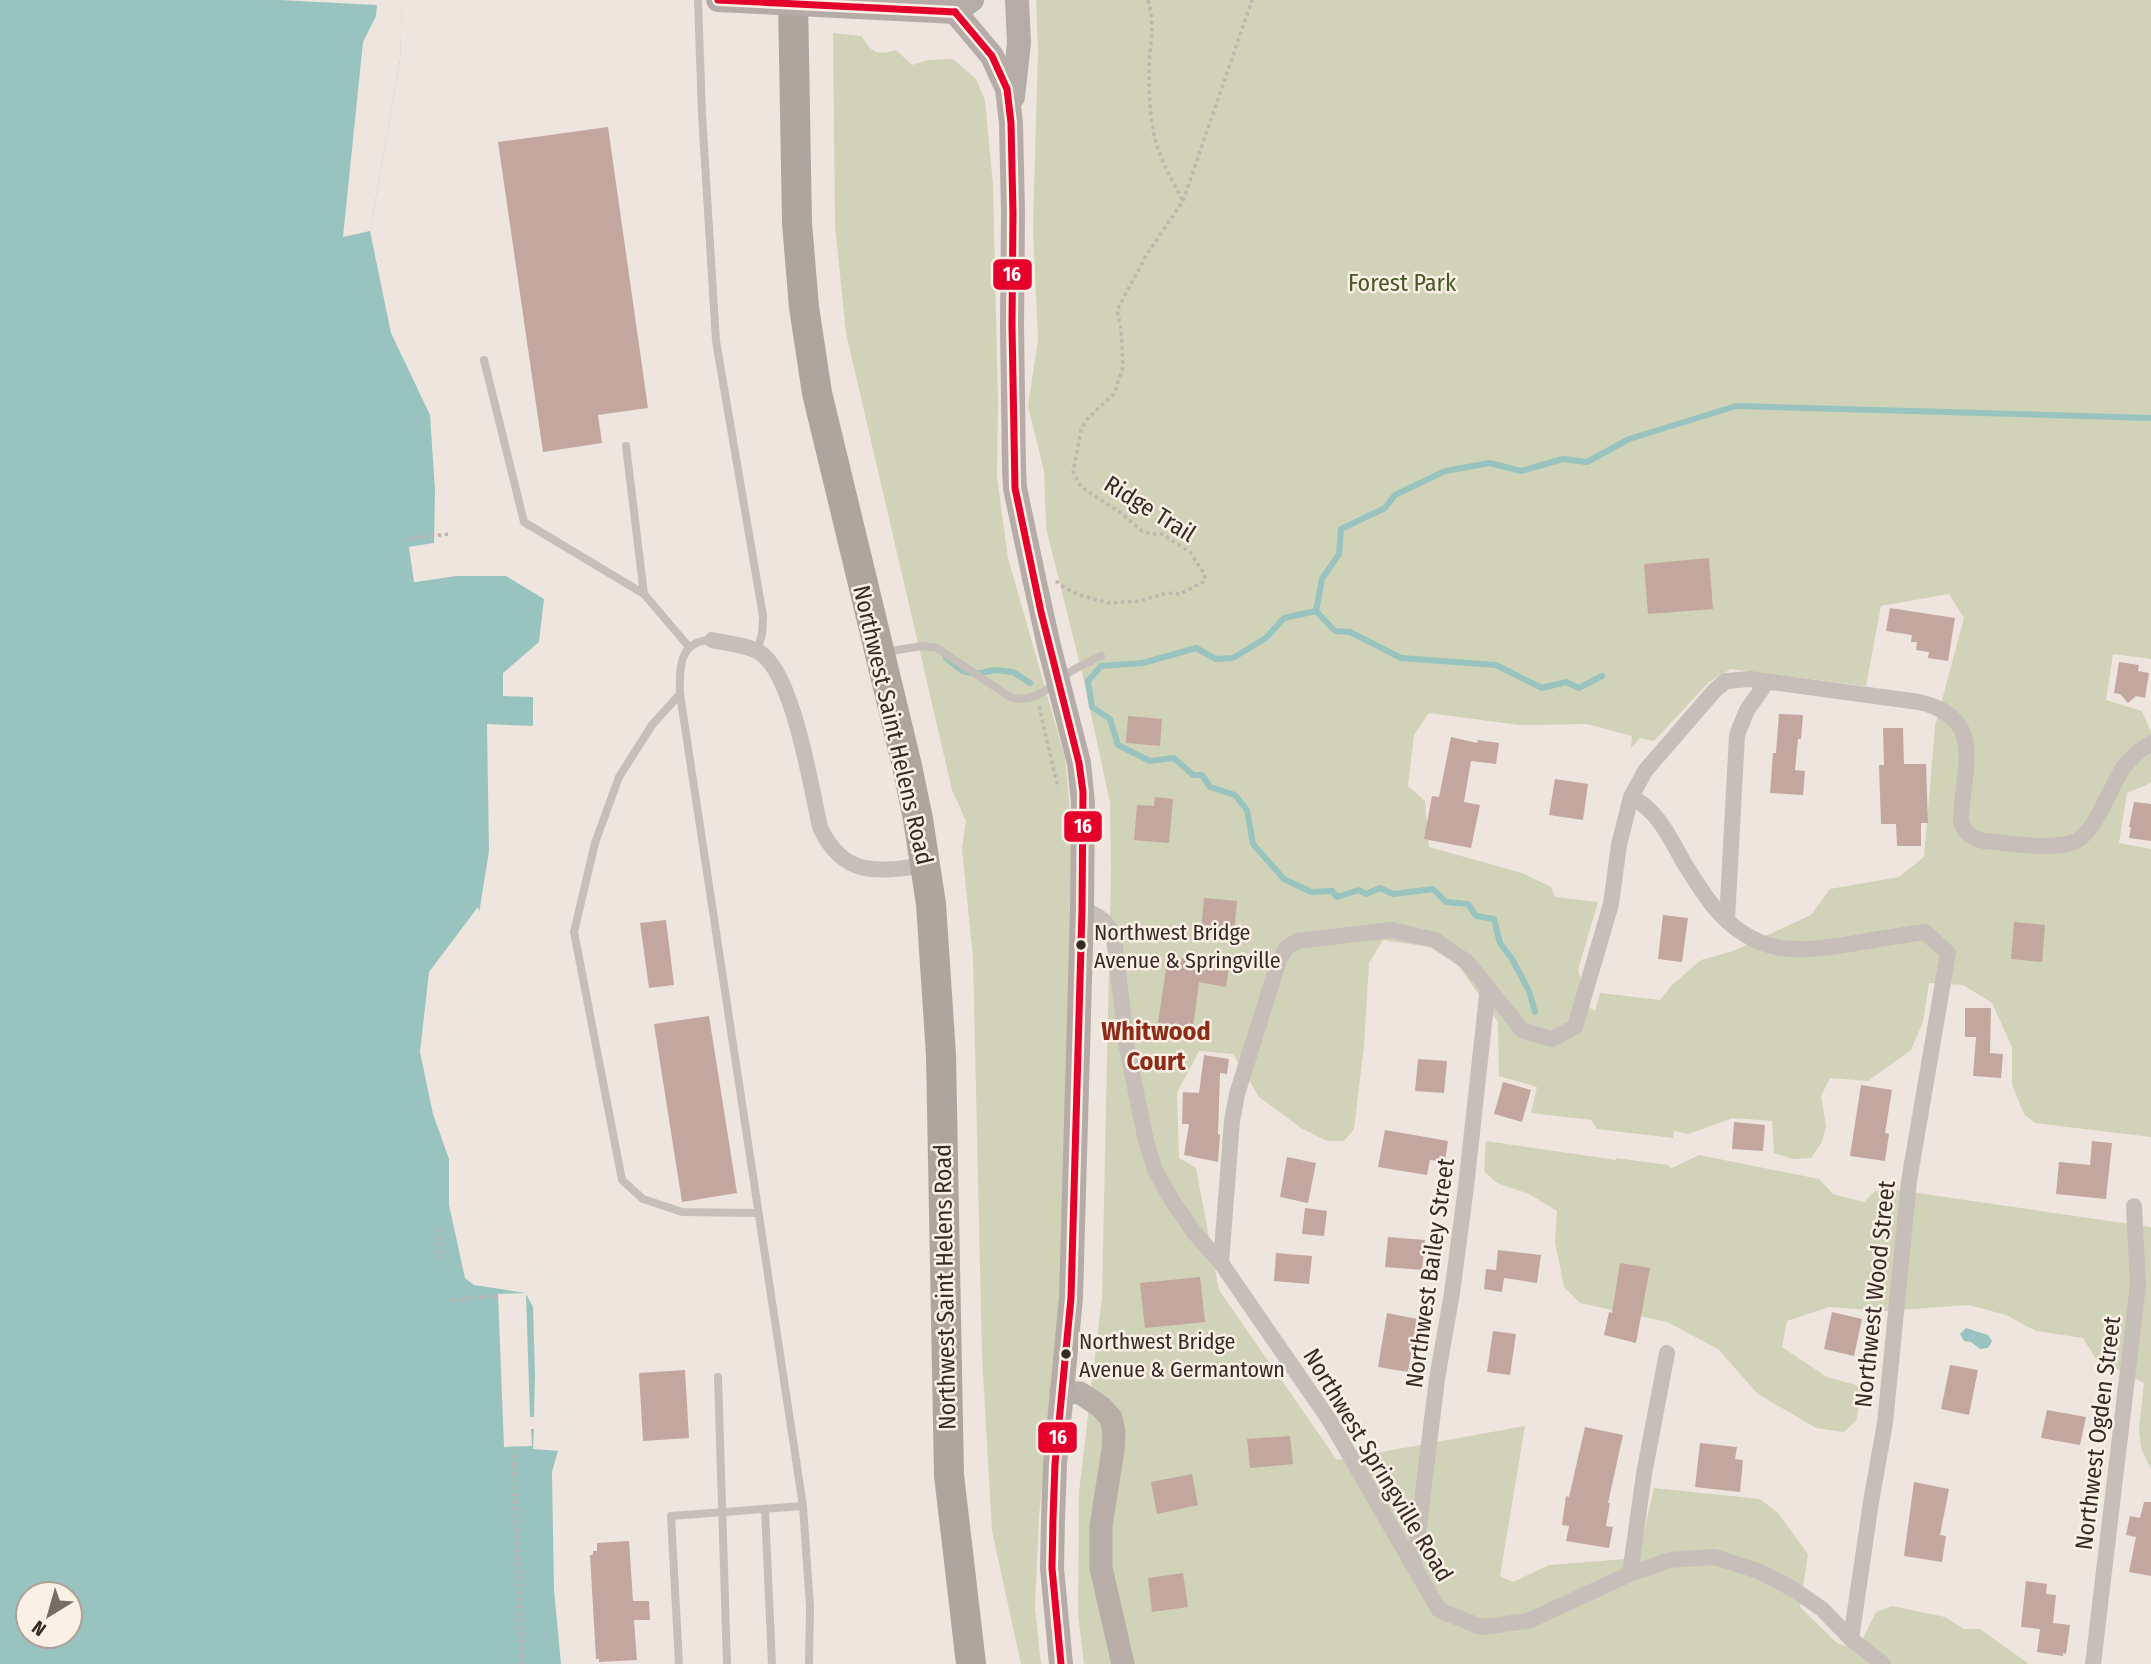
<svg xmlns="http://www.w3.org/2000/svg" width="2151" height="1664" font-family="'Fira Sans Condensed',sans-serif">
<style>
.green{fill:#d0d3b7;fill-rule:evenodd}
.water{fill:#99c3bf;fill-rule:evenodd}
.pier{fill:#eee6de;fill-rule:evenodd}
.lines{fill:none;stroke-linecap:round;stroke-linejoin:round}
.stream{stroke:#99c3bf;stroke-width:6}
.building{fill:#c3a79e}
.path{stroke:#bfb6b0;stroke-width:3.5;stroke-dasharray:3.5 3.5;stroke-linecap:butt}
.lane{stroke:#c6beb8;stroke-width:8}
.street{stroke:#c6beb8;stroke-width:16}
.secondary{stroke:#b7aea8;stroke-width:23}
.primary{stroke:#b5aca7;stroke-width:24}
.highway{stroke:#ada59e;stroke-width:30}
.primary-bridge{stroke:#b5aca7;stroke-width:24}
.bus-1-casing{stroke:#fbf0e5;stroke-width:12}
.bus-1{stroke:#e4002b;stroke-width:7}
.bus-dot{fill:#372a26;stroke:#fbf0e5;stroke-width:2.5}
.labels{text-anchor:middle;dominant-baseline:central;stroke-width:5;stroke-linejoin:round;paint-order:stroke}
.bus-label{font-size:22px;fill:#372a26;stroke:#fbf0e5;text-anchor:start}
.park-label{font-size:24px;fill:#495827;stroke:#fbf0e5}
.street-label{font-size:24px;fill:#372a26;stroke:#fbf0e5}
.neighbourhood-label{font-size:26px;font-weight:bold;fill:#8e2b17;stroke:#fbf0e5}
.line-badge{stroke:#fbf0e5;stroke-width:2.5}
.badge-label{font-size:19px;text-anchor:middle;font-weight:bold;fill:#fff}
</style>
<rect width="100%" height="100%" fill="#eee6de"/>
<g class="green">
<path d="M1036 0H2151V659L2113 654 2106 700 2142 711 2151 732V783L2127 793 2119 843 2151 849V1137L2035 1123 2024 1114 2012 1085V1047L1992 1003 1963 985 1929 983 1923 1022 1911 1050 1868 1081 1830 1078 1821 1096 1826 1126 1822 1142 1811 1158 1793 1159 1774 1153 1772 1121 1733 1118 1688 1134 1674 1131 1673 1138 1597 1129 1591 1120 1531 1113 1537 1087 1499 1076 1498 1022 1458 965 1430 947 1383 940 1369 963 1364 1046 1354 1129 1344 1141H1327L1301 1128 1259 1097 1233 1054 1199 1051 1177 1093 1179 1158 1196 1168 1219 1290 1337 1460 1525 1426 1500 1576 1513 1582 1549 1565 1638 1558 1654 1488 1760 1499 1778 1513 1808 1554 1800 1607 1837 1643 1857 1650 1876 1612 1892 1606 1945 1617 1964 1629H1980L2029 1664H1084L1078 1614 1079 1492 1102 1297 1111 869 1110 803 1084 681 1046 528 1044 471 1028 406 1038 340 1033 227 1038 50ZM1949 594 1964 618 1935 726 1924 857 1899 877 1830 889 1811 915 1733 951 1701 960 1671 986 1660 1000 1600 993 1595 1011 1590 1008 1578 970 1598 902 1555 897 1551 887 1522 873 1429 847 1425 801 1408 786 1414 735 1429 713 1519 725 1587 724 1632 736 1631 748 1640 738 1654 741 1709 682 1731 669 1866 686 1881 606Z"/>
<path d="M833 33 862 36C871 53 877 56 896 50L912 65 928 60 953 59 976 79 985 100 993 185 998 402 997 477 1008 558 1065 758 1071 821 1070 983 1063 1295 1039 1516 1035 1607 1041 1664H1021L992 1531 982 1356 973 958 962 849 966 821 952 790 846 333 835 226Z"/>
<polygon points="1486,1141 1616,1160 1616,1158 1669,1165 1669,1167 1672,1168 1699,1155 1819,1179 1833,1194 1864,1202 1875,1191 1897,1190 2151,1227 2151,1469 2141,1448 2139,1428 2144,1383 2115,1368 2099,1364 2083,1338 2036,1331 2006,1315 1969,1305 1885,1311 1829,1307 1787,1321 1782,1347 1827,1377 1856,1385 1862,1392 1856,1421 1844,1432 1816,1428 1758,1394 1718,1349 1667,1322 1580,1303 1564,1287 1555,1242 1557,1211 1529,1194 1497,1183 1484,1171"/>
</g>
<g class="water">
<path d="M0 0H402L400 60 370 231 391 333 430 415 435 490 434 543 409 547 415 582 455 576H506L544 599 539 642 503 673V696L533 697V726L487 724 489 851 453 1076 473 1206 483 1254 491 1262 543 1271 561 1440 552 1472 554 1590 561 1664H0ZM28 1594H70V1636H28Z"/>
<polygon points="1966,1328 1988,1335 1992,1341 1988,1348 1980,1349 1971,1342 1964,1341 1960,1334"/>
</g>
<g class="pier">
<polygon points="280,0 406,0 406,6 402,7 400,60 370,231 343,237 363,42 376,16 377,5"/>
<polygon points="438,543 435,546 413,550 417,578 454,572 455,576 414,582 409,547"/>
<path d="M478 907 480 916 457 1075 476 1161V1204L486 1252 493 1259 497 1262 540 1267 553 1278 562 1292 565 1346V1406L564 1440 561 1451 533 1449 534 1429H531L532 1446 504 1447 498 1294 526 1293 474 1285 465 1278 449 1205V1159L433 1114 420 1052 429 972ZM526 1294 533 1307 535 1373 534 1417H530Z"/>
</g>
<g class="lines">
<g class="stream">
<polyline points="1316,611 1322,579 1339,554 1341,529 1385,508 1395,495 1445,471 1490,463 1521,471 1563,459 1587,462 1629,439 1736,406 2151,418"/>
<polyline points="1316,611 1284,618 1266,638 1233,658 1216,659 1196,648 1143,663 1101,666 1088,681 1092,707 1110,719 1118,745 1150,761 1174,758 1193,775 1202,775 1210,787 1235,795 1247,810 1253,844 1284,879 1311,892 1332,891 1337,897 1359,890 1366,894 1380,888 1393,894 1433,889 1446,902 1468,904 1476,916 1494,919 1500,943 1512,959 1529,991 1535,1012"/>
<polyline points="1316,611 1335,631 1350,632 1401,658 1496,665 1542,688 1566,682 1579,688 1602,676"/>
<polyline points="946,658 962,671 976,674 994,670 1013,672 1030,683"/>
</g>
</g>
<g class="building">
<polygon points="608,127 648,408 598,415 602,443 543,452 498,142"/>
<polygon points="1709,558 1713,609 1648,614 1644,564"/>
<polygon points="1890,608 1955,618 1948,661 1928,658 1929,652 1916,650 1917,642 1911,642 1912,635 1886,631"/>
<polygon points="2119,662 2139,665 2138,671 2149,673 2145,698 2136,696 2128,703 2120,694 2114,693"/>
<polygon points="1779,714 1803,715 1801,739 1798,739 1795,770 1805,771 1803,795 1770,793 1773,753 1776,753"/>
<polygon points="1128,716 1162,719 1160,746 1126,743"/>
<polygon points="1883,728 1903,728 1904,764 1926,764 1928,823 1921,823 1921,846 1897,846 1896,824 1881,824 1879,765 1884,765"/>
<polygon points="1451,737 1477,743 1478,740 1499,743 1496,764 1471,761 1464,802 1480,805 1471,848 1424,839 1432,796 1439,797"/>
<polygon points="1555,779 1588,784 1583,820 1549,815"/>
<polygon points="1155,797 1173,799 1169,843 1134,840 1137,805 1154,806"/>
<polygon points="2134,802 2151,804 2151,841 2129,838 2131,827 2129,827"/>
<polygon points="1204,898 1237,901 1234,934 1201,931"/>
<polygon points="1663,915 1688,918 1682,962 1658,959"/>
<polygon points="666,920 674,985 649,988 640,923"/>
<polygon points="2014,922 2045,925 2042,962 2011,959"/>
<polygon points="1168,956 1229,966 1226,987 1199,982 1193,1028 1158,1023"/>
<polygon points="1965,1008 1991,1008 1990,1053 2003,1054 2001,1078 1973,1076 1976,1037 1965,1037"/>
<polygon points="709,1016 737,1193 682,1202 654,1024"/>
<polygon points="1204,1055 1229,1059 1227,1074 1220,1073 1218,1134 1220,1135 1218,1162 1184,1155 1189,1124 1182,1124 1183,1092 1199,1093"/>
<polygon points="1418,1059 1447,1061 1444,1093 1415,1091"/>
<polygon points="1503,1082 1531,1090 1522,1122 1494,1114"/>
<polygon points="1861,1085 1892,1090 1885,1133 1889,1134 1885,1161 1850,1156"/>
<polygon points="1734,1122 1765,1125 1763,1151 1732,1149"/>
<polygon points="1385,1130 1448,1141 1445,1162 1430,1160 1427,1175 1378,1167"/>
<polygon points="2092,1141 2112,1143 2106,1199 2056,1194 2059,1162 2090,1165"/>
<polygon points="1287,1157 1316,1163 1308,1203 1280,1197"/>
<polygon points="1305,1208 1327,1211 1324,1236 1302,1234"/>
<polygon points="1388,1237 1425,1240 1422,1270 1385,1267"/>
<polygon points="1498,1250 1541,1255 1537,1283 1504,1278 1502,1292 1484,1289 1486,1269 1496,1270"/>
<polygon points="1276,1253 1312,1256 1309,1284 1274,1281"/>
<polygon points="1620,1263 1650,1268 1636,1343 1604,1335 1609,1312 1612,1313"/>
<polygon points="1200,1277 1205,1322 1145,1328 1140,1283"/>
<polygon points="1832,1312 1862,1319 1854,1356 1824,1349"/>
<polygon points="1387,1313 1417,1319 1408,1372 1378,1367"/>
<polygon points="1493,1331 1516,1334 1510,1375 1487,1372"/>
<polygon points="1950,1365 1978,1370 1969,1415 1941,1409"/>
<polygon points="685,1370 689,1438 643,1441 639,1373"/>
<polygon points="2047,1410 2086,1417 2080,1445 2041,1438"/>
<polygon points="1585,1427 1623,1435 1608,1503 1610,1503 1606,1526 1613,1527 1609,1548 1566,1541 1569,1526 1562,1525 1566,1496 1569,1497"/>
<polygon points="1290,1436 1293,1464 1250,1468 1247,1439"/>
<polygon points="1700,1443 1737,1447 1735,1459 1743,1460 1740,1492 1695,1487"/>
<polygon points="1192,1474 1198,1505 1157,1514 1151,1482"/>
<polygon points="1914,1482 1949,1489 1940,1535 1946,1536 1942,1562 1904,1556"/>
<polygon points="2144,1502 2151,1502 2151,1576 2129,1572 2136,1537 2126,1535 2130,1516 2140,1518"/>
<polygon points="629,1541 633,1601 649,1601 650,1620 634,1620 637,1660 599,1662 599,1659 596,1659 590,1555 593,1555 593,1551 597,1551 597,1543"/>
<polygon points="1183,1573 1188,1607 1152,1612 1148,1578"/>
<polygon points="2026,1581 2047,1584 2046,1594 2056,1595 2053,1623 2070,1625 2066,1654 2063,1653 2063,1656 2037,1652 2040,1629 2021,1627"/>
</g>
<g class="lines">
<g class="path">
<path d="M1148 0C1156 28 1149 44 1149 71 1149 99 1150 130 1161 157 1167 172 1176 187 1183 201"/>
<polyline points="410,539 448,534"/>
<polyline points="1056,581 1065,588 1079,595 1108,603 1139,601 1167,593 1180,594 1205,581 1205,575 1190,552 1162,534 1152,534 1142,531 1121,513 1081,487 1073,472 1081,430 1087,419 1114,394 1123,367 1121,329 1117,310 1147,254 1183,201 1252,0"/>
<polyline points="1039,706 1058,788"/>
<polyline points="440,1229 440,1259"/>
<polyline points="452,1300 498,1296"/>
<polyline points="514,1465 522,1664"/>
<polyline points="514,1465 515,1446"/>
</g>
<g class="lane">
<polyline points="698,0 702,114 716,341 763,616 762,634 757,651"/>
<polyline points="484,360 524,522 644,594"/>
<polyline points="626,446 644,594 689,647"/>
<path d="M712 640C679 640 679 668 680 694L803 1506 810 1607 809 1664"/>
<path d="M885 652 922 646 937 648 1010 697C1035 705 1051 685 1070 672 1080 665 1091 661 1101 656"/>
<polyline points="680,694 652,725 619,777 595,843 574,932 622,1180 643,1199 682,1212 758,1213"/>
<polyline points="718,1377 727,1664"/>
<polyline points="765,1509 772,1664"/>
<polyline points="679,1664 671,1516 803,1506"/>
</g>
<g class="street">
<path d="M712 640C728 644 745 644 759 652 793 672 811 787 820 827 843 878 878 872 926 865"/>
<path d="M1631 797C1658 810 1670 838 1684 863 1694 878 1703 894 1714 907 1756 957 1798 953 1856 943 1879 939 1902 935 1925 932L1948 953 1909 1181 1885 1423 1871 1502 1851 1639"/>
<path d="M1082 910C1100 915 1109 922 1114 939L1127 1048 1146 1141 1155 1170 1171 1199 1194 1232 1221 1263 1330 1421 1439 1610 1481 1627 1528 1621 1630 1574 1670 1560 1715 1557 1758 1571 1793 1589 1822 1609 1851 1639 1883 1664"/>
<polyline points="1727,920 1737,735 1747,710 1767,682"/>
<path d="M1221 1263 1232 1121 1237 1094 1279 960 1287 947 1297 941 1391 930 1435 940 1467 962 1523 1031 1552 1039 1575 1027 1611 904 1619 845 1631 797 1645 771 1715 690 1726 681 1750 679 1919 702C1988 718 1962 769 1961 821 1965 834 1971 838 1984 841 2011 843 2046 850 2071 843 2094 837 2110 788 2123 768 2131 758 2140 750 2151 743"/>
<polyline points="1414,1566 1437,1379 1452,1293 1466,1187 1488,987"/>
<polyline points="1630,1574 1644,1474 1667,1353"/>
<polyline points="2093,1664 2138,1285 2134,1206"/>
</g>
<polyline class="secondary" points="1061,1392 1080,1393 1101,1407 1111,1418 1114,1432 1113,1450 1101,1526 1101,1568 1123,1664"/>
<g class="primary">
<polyline points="972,0 955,12 992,56 1007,89 1011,123 1013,213 1012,326 1014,469 1015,488 1034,578"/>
<polyline points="1013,97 1019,43 1017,0"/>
<polyline points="1061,1664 1052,1568 1053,1519 1055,1464 1071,1298 1082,910 1083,803 1079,763"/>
</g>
<polyline class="highway" points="793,0 797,223 804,307 817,393 907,766 918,819 931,904 941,1055 949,1475 971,1664"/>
<g class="primary-bridge">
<polyline points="718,0 955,12"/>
<polyline points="1034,578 1049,646 1079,763"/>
</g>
<g class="bus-1-casing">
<g id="bus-1">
<polyline points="718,0 955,12"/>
<polyline points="955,12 992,56 1007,89 1011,123 1013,213 1012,326 1015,488 1041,612 1079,763 1083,792 1082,910 1071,1298 1055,1464 1053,1519 1052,1568 1061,1664"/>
</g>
</g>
<use href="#bus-1" class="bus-1"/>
</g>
<g class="bus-dot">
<circle cx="1081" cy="945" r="6"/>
<circle cx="1066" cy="1354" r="6"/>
</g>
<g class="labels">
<g class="bus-label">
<text x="1094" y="932">Northwest Bridge<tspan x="1094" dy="28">Avenue &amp; Springville</tspan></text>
<text x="1079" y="1341">Northwest Bridge<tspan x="1079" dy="28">Avenue &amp; Germantown</tspan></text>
</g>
<g class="park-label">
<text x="1402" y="283">Forest Park</text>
</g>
<g class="street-label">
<text transform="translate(1150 509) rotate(32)">Ridge Trail</text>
<text transform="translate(893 725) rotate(77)">Northwest Saint Helens Road</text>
<text transform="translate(1430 1273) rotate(-82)">Northwest Bailey Street</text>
<text transform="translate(945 1287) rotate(-91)">Northwest Saint Helens Road</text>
<text transform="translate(1875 1294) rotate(-84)">Northwest Wood Street</text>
<text transform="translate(2098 1433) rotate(-83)">Northwest Ogden Street</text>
<text transform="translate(1378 1465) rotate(59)">Northwest Springville Road</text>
</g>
<g class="neighbourhood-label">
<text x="1156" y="1031">Whitwood<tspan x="1156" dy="30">Court</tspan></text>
</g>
</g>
<g class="line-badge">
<rect x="992" y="258" width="41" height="33" rx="7" fill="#e4002b"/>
<rect x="1063" y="810" width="40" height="33" rx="7" fill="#e4002b"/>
<rect x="1037" y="1421" width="41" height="33" rx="7" fill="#e4002b"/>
</g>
<g class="badge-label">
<text x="1012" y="281">16</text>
<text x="1083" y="833">16</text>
<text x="1058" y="1444">16</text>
</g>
<g transform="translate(49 1615) rotate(217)"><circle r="33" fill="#fbf0e5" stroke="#ada199" stroke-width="2"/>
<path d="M0-5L12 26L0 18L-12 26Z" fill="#776c66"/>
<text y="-10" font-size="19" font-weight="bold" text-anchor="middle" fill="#372a26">N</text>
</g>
</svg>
